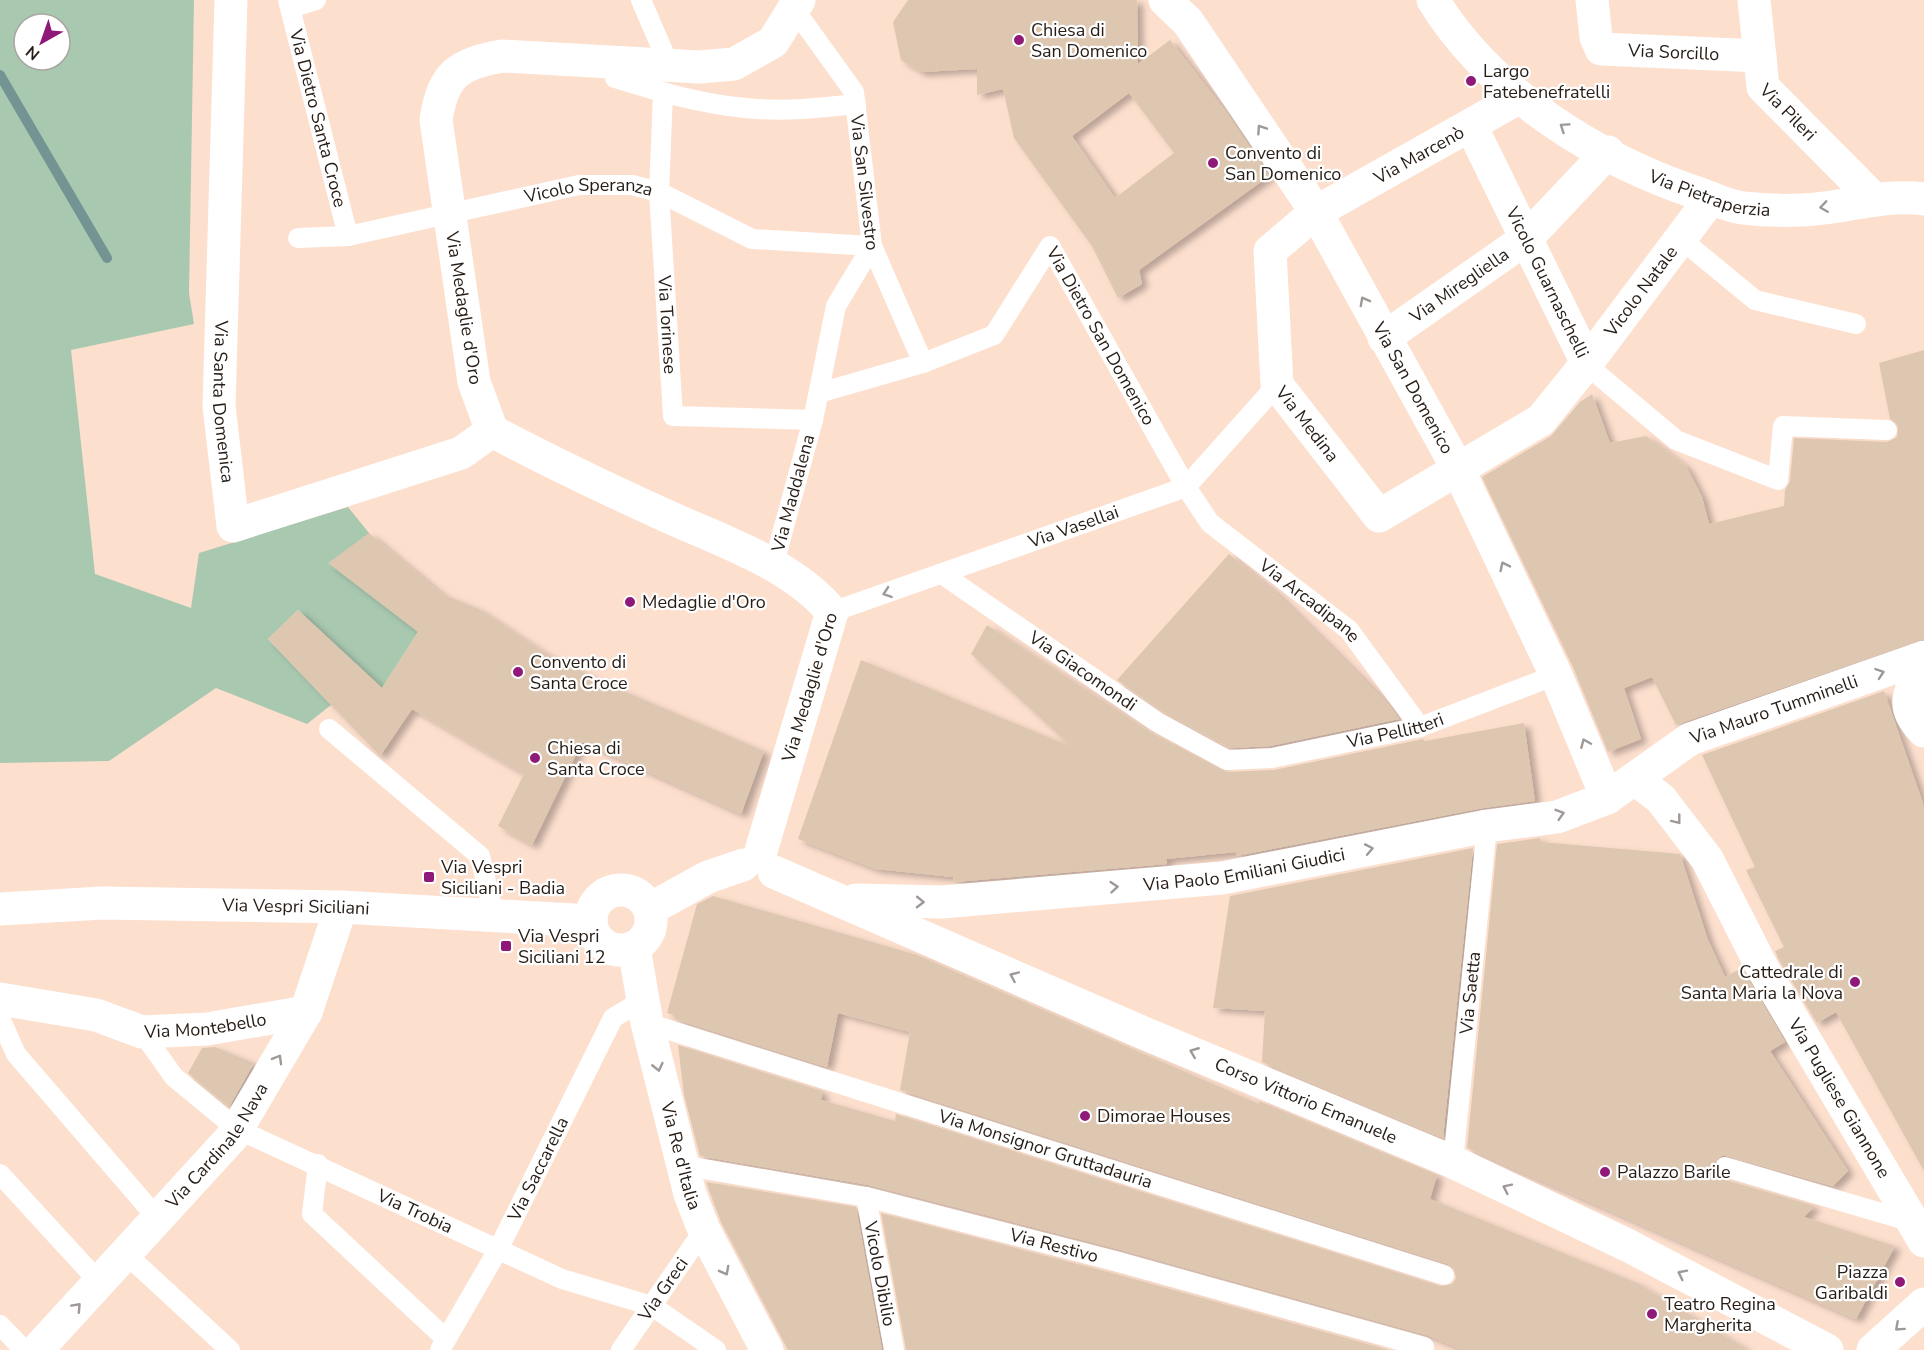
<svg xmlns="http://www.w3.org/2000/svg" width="1924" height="1350" font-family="'Nunito Sans',sans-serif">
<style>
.green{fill:#a9c8b0;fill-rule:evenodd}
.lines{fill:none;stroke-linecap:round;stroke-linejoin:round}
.stream{stroke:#749393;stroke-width:10}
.building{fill:#dec7b0;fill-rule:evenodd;filter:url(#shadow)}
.service{stroke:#fff;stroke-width:20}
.minor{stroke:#fff;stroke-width:33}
.tertiary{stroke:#fff;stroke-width:33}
.oneway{stroke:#9e9996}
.poi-dot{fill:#8f1978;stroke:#fff;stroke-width:2}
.labels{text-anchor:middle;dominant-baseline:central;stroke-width:4.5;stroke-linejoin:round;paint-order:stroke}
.poi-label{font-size:18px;fill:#271d16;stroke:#fff;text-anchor:start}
.street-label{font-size:18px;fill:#271d16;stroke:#fff}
</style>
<defs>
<filter id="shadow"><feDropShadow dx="6" dy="4" stdDeviation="3" flood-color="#0004"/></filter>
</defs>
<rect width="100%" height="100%" fill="#fddfce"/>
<path class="green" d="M0 0H194L189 293 194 324 71 350 95 574 191 608 199 553 348 507 369 533 418 632 382 688 298 610 268 639 331 705 307 724 216 688 109 761 0 763ZM24 24H60V60H24Z"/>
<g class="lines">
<polyline class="stream" points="0,75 107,258"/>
</g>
<g class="building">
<path d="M908 0H1137L1138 64 1170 40 1227 113 1269 176 1139 270 1142 284 1118 298 1092 246 1014 138 1003 89 977 95V69L921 72 901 60 893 22ZM1129 93 1174 153 1115 198 1072 136Z"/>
<polygon points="1924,350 1924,639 1676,725 1652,677 1624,688 1641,739 1608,752 1573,667 1482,477 1551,436 1580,402 1592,394 1610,443 1646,436 1686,466 1702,497 1709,524 1784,506 1785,490 1790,481 1794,438 1887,442 1897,437 1898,425 1890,419 1879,363"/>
<polygon points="369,533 442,594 479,609 547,654 609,685 764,751 741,814 582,742 532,845 498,826 524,774 412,709 380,756 268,639 298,610 382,688 418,632 328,563"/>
<polygon points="1229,554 1276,593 1389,705 1399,719 1270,746 1230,748 1163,712 1117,680"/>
<polygon points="987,625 1150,732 1227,772 1274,770 1423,739 1425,741 1524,723 1535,801 1483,808 1236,856 1236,852 1166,859 1167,864 954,882 953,877 876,869 798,839 861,660 1072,747 971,654"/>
<polygon points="1884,691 1924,806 1924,1171 1836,1012 1817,1023 1779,960 1775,951 1784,947 1746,870 1755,867 1702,755"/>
<polygon points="1540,838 1541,842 1680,854 1708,940 1725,977 1742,968 1785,1042 1770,1051 1848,1171 1833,1186 1723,1155 1714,1163 1714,1170 1722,1179 1815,1206 1804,1217 1895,1246 1856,1319 1467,1148 1497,844"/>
<polygon points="1473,848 1443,1138 1262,1062 1265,1011 1213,1008 1230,896"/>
<polygon points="713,896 917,955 1259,1104 1259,1101 1437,1175 1430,1199 1637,1283 1748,1350 1464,1350 1427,1335 1118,1249 869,1185 700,1156 684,1095 678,1045 822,1091 821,1100 895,1121 896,1114 1440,1286 1452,1284 1456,1278 1453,1267 1448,1264 900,1090 910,1032 838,1013 827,1067 675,1019 674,1015 667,1013 697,904"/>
<polygon points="215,1047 254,1063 229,1107 188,1073 202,1048"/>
<polygon points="706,1182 856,1207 882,1350 788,1350 721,1222"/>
<polygon points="881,1213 1112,1273 1389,1350 906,1350"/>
</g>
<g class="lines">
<g class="service">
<path id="s1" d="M288 0 348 236"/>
<polyline points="641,0 669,65"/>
<polyline points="291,8 316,0"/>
<path id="s2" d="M795 10 854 92 872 246 923 363"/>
<path d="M615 78C657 91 701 104 745 108 782 112 820 108 856 104"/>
<path id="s3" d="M663 93 659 192 673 416 813 420"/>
<path id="s4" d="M298 238 348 236 579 185H632L659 192 752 239 872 246 836 306 813 420 773 567"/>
<polyline points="1681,239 1755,300 1856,324"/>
<polyline points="1587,363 1595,372 1676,440 1778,480 1783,426 1887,430"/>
<path id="s5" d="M819 393 923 363 994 335 1050 246 1186 487 1210 523 1349 630 1420 727"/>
<path id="s6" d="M942 574 1157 722 1227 760 1272 758 1420 727 1556 675"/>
<path id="s7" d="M832 612 1186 487 1277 385"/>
<polyline points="329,729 480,856 494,916"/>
<polyline points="0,1018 16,1054 158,1219"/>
<path id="s8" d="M647 1023 1444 1275"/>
<path id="s9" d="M142 1032 174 1077 237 1129 562 1279 652 1306 716 1350"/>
<path id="s10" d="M1453 1162 1487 826"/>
<polyline points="318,1164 312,1214 446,1339"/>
<path id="s11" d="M681 1165 866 1197 1115 1261 1424 1347"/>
<polyline points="1725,1167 1912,1222"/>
<polyline points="0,1174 100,1283"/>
<path id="s12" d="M866 1197 894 1350"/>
<polyline points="126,1254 230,1350"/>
<polyline points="0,1325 24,1350"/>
<path id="s13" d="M440 1350 499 1248 613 1018 643 1000"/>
<path id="s14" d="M621 1350 704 1230"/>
</g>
<g class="minor">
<path id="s15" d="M231 0 219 406 233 526 461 453 492 431"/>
<path id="s16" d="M1165 0 1188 22 1316 212 1459 471 1556 675 1607 798"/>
<path id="s17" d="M1433 0C1490 93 1597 160 1700 194 1713 199 1729 206 1743 208 1762 210 1783 211 1802 210 1843 209 1883 193 1924 199"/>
<path id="s18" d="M1592 0 1596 37 1601 49 1760 56"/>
<path id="s19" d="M1754 0 1763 87 1875 200"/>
<path id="s20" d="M1520 97 1316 212 1270 251 1277 385 1379 516 1541 420 1587 363 1711 198"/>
<path id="s21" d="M1471 126 1587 363"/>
<path id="s22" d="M1384 338 1527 238 1608 152"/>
<path d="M1924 666C1909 693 1899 706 1924 731"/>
<path id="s23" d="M1635 779 1661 799 1707 859 1763 969 1924 1241"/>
<path id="s24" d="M761 851 832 612C790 562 718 540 660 513 603 487 547 460 492 431L474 382 436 120C443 74 458 64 502 56L699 67 734 64 773 42 799 0"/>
<path id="s25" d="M634 948 647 1023 690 1194 704 1230 767 1350"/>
<path id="s26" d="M0 999 96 1015 142 1032 207 1029 306 1012"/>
<path id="s27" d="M37 1350 233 1136 306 1012 341 907"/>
<polyline points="1873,1350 1924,1304"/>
</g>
<g class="tertiary">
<path id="s28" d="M774 872 1139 1031 1453 1162 1629 1246 1827 1350"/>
<circle cx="621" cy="920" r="30"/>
<path id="s29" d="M856 900 942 902 1222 878 1487 826 1557 817 1607 798 1690 739 1924 657"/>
<path id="s30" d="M0 909 102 903 341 907 591 921"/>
<polyline points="650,909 708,877 743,865"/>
</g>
</g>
<defs><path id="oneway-chevron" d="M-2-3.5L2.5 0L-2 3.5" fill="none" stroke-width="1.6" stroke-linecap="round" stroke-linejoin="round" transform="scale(1.5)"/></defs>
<g class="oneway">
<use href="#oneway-chevron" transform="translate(1564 127) rotate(-146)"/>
<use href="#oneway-chevron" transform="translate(1261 129) rotate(-124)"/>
<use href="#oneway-chevron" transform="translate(1824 207) rotate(172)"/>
<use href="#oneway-chevron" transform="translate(1364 301) rotate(-118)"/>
<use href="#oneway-chevron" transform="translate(1504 566) rotate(-116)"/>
<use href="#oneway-chevron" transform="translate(887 593) rotate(161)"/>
<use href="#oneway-chevron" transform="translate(1880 673) rotate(-19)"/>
<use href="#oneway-chevron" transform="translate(1585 743) rotate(-113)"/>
<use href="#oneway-chevron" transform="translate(1560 814) rotate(-17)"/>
<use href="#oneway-chevron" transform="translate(1677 820) rotate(52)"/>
<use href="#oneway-chevron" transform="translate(1369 849) rotate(-11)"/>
<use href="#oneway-chevron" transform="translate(1114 887) rotate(-5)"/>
<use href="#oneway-chevron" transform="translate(920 902) rotate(1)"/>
<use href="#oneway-chevron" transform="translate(1014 976) rotate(-156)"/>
<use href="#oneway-chevron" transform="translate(1194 1052) rotate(-158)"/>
<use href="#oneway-chevron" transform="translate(278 1059) rotate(-60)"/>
<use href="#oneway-chevron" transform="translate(658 1067) rotate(77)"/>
<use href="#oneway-chevron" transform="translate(1507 1188) rotate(-154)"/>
<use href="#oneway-chevron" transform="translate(725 1271) rotate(62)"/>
<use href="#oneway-chevron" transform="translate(1682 1274) rotate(-153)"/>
<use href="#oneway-chevron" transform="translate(77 1307) rotate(-47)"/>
<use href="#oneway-chevron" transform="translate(1899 1327) rotate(138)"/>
</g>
<g class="poi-dot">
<circle cx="1019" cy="40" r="6"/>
<circle cx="1471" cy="81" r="6"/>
<circle cx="1213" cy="163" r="6"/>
<circle cx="630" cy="602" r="6"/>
<circle cx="518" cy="672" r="6"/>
<circle cx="535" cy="758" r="6"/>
<rect x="423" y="871" width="12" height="12" rx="3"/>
<rect x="500" y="940" width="12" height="12" rx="3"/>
<circle cx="1855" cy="982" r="6"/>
<circle cx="1085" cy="1116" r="6"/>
<circle cx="1605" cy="1172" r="6"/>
<circle cx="1900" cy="1282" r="6"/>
<circle cx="1652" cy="1314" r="6"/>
</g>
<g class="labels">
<g class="poi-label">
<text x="1031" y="30">Chiesa di<tspan x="1031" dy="21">San Domenico</tspan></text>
<text x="1483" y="71">Largo<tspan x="1483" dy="21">Fatebenefratelli</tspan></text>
<text x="1225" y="153">Convento di<tspan x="1225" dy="21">San Domenico</tspan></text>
<text x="642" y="602">Medaglie d'Oro</text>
<text x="530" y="662">Convento di<tspan x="530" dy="21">Santa Croce</tspan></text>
<text x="547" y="748">Chiesa di<tspan x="547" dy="21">Santa Croce</tspan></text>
<text x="441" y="867">Via Vespri<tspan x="441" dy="21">Siciliani - Badia</tspan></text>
<text x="518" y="936">Via Vespri<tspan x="518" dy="21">Siciliani 12</tspan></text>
<text x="1843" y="972" text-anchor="end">Cattedrale di<tspan x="1843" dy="21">Santa Maria la Nova</tspan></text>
<text x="1097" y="1116">Dimorae Houses</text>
<text x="1617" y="1172">Palazzo Barile</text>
<text x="1888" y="1272" text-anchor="end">Piazza<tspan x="1888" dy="21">Garibaldi</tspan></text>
<text x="1664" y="1304">Teatro Regina<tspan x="1664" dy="21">Margherita</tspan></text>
</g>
<g class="street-label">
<text stroke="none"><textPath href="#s18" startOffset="123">Via Sorcillo</textPath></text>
<text stroke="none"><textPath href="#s19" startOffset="123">Via Pileri</textPath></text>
<text stroke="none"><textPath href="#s1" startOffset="122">Via Dietro Santa Croce</textPath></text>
<text transform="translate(1419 155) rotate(-29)">Via Marcenò</text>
<text stroke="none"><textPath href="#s2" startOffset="192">Via San Silvestro</textPath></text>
<text stroke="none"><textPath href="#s17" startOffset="346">Via Pietraperzia</textPath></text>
<text stroke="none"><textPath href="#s4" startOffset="296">Vicolo Speranza</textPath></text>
<text stroke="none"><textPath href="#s21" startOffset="174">Vicolo Guarnaschelli</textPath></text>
<text stroke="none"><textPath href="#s22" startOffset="92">Via Miregliella</textPath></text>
<text stroke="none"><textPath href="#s20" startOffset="946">Vicolo Natale</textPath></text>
<text transform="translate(464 308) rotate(81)">Via Medaglie d'Oro</text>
<text stroke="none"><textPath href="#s3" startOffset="232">Via Torinese</textPath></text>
<text stroke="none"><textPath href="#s5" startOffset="393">Via Dietro San Domenico</textPath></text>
<text stroke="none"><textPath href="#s16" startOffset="462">Via San Domenico</textPath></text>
<text stroke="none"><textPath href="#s15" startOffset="402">Via Santa Domenica</textPath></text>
<text stroke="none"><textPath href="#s20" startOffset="478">Via Medina</textPath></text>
<text transform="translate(793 493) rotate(-75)">Via Maddalena</text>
<text stroke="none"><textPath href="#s7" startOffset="256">Via Vasellai</textPath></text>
<text stroke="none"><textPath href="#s5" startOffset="736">Via Arcadipane</textPath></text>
<text stroke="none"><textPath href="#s6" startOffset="171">Via Giacomondi</textPath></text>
<text stroke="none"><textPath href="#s24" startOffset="171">Via Medaglie d'Oro</textPath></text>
<text stroke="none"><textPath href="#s29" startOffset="952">Via Mauro Tumminelli</textPath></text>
<text stroke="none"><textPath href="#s6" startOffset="512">Via Pellitteri</textPath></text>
<text stroke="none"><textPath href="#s29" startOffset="390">Via Paolo Emiliani Giudici</textPath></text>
<text stroke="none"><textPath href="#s30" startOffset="296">Via Vespri Siciliani</textPath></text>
<text stroke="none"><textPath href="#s10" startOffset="170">Via Saetta</textPath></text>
<text stroke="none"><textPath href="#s26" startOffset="210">Via Montebello</textPath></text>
<text stroke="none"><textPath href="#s23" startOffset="382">Via Pugliese Giannone</textPath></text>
<text stroke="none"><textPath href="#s28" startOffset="579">Corso Vittorio Emanuele</textPath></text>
<text stroke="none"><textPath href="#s27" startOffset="273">Via Cardinale Nava</textPath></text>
<text stroke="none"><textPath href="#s8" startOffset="418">Via Monsignor Gruttadauria</textPath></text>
<text stroke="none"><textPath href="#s25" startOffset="213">Via Re d'Italia</textPath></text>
<text stroke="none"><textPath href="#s13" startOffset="206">Via Saccarella</textPath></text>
<text stroke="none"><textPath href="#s9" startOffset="333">Via Trobia</textPath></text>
<text stroke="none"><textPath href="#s11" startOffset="382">Via Restivo</textPath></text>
<text stroke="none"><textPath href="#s12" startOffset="78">Vicolo Dibilio</textPath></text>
<text stroke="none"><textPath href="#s14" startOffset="74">Via Greci</textPath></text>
</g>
</g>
<g transform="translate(42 42) rotate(220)"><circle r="28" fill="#ffffff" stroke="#a9a5a2" stroke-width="1.5"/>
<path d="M0-4.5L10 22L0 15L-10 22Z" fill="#8f1978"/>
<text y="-9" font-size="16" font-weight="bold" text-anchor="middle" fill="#271d16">N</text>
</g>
</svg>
